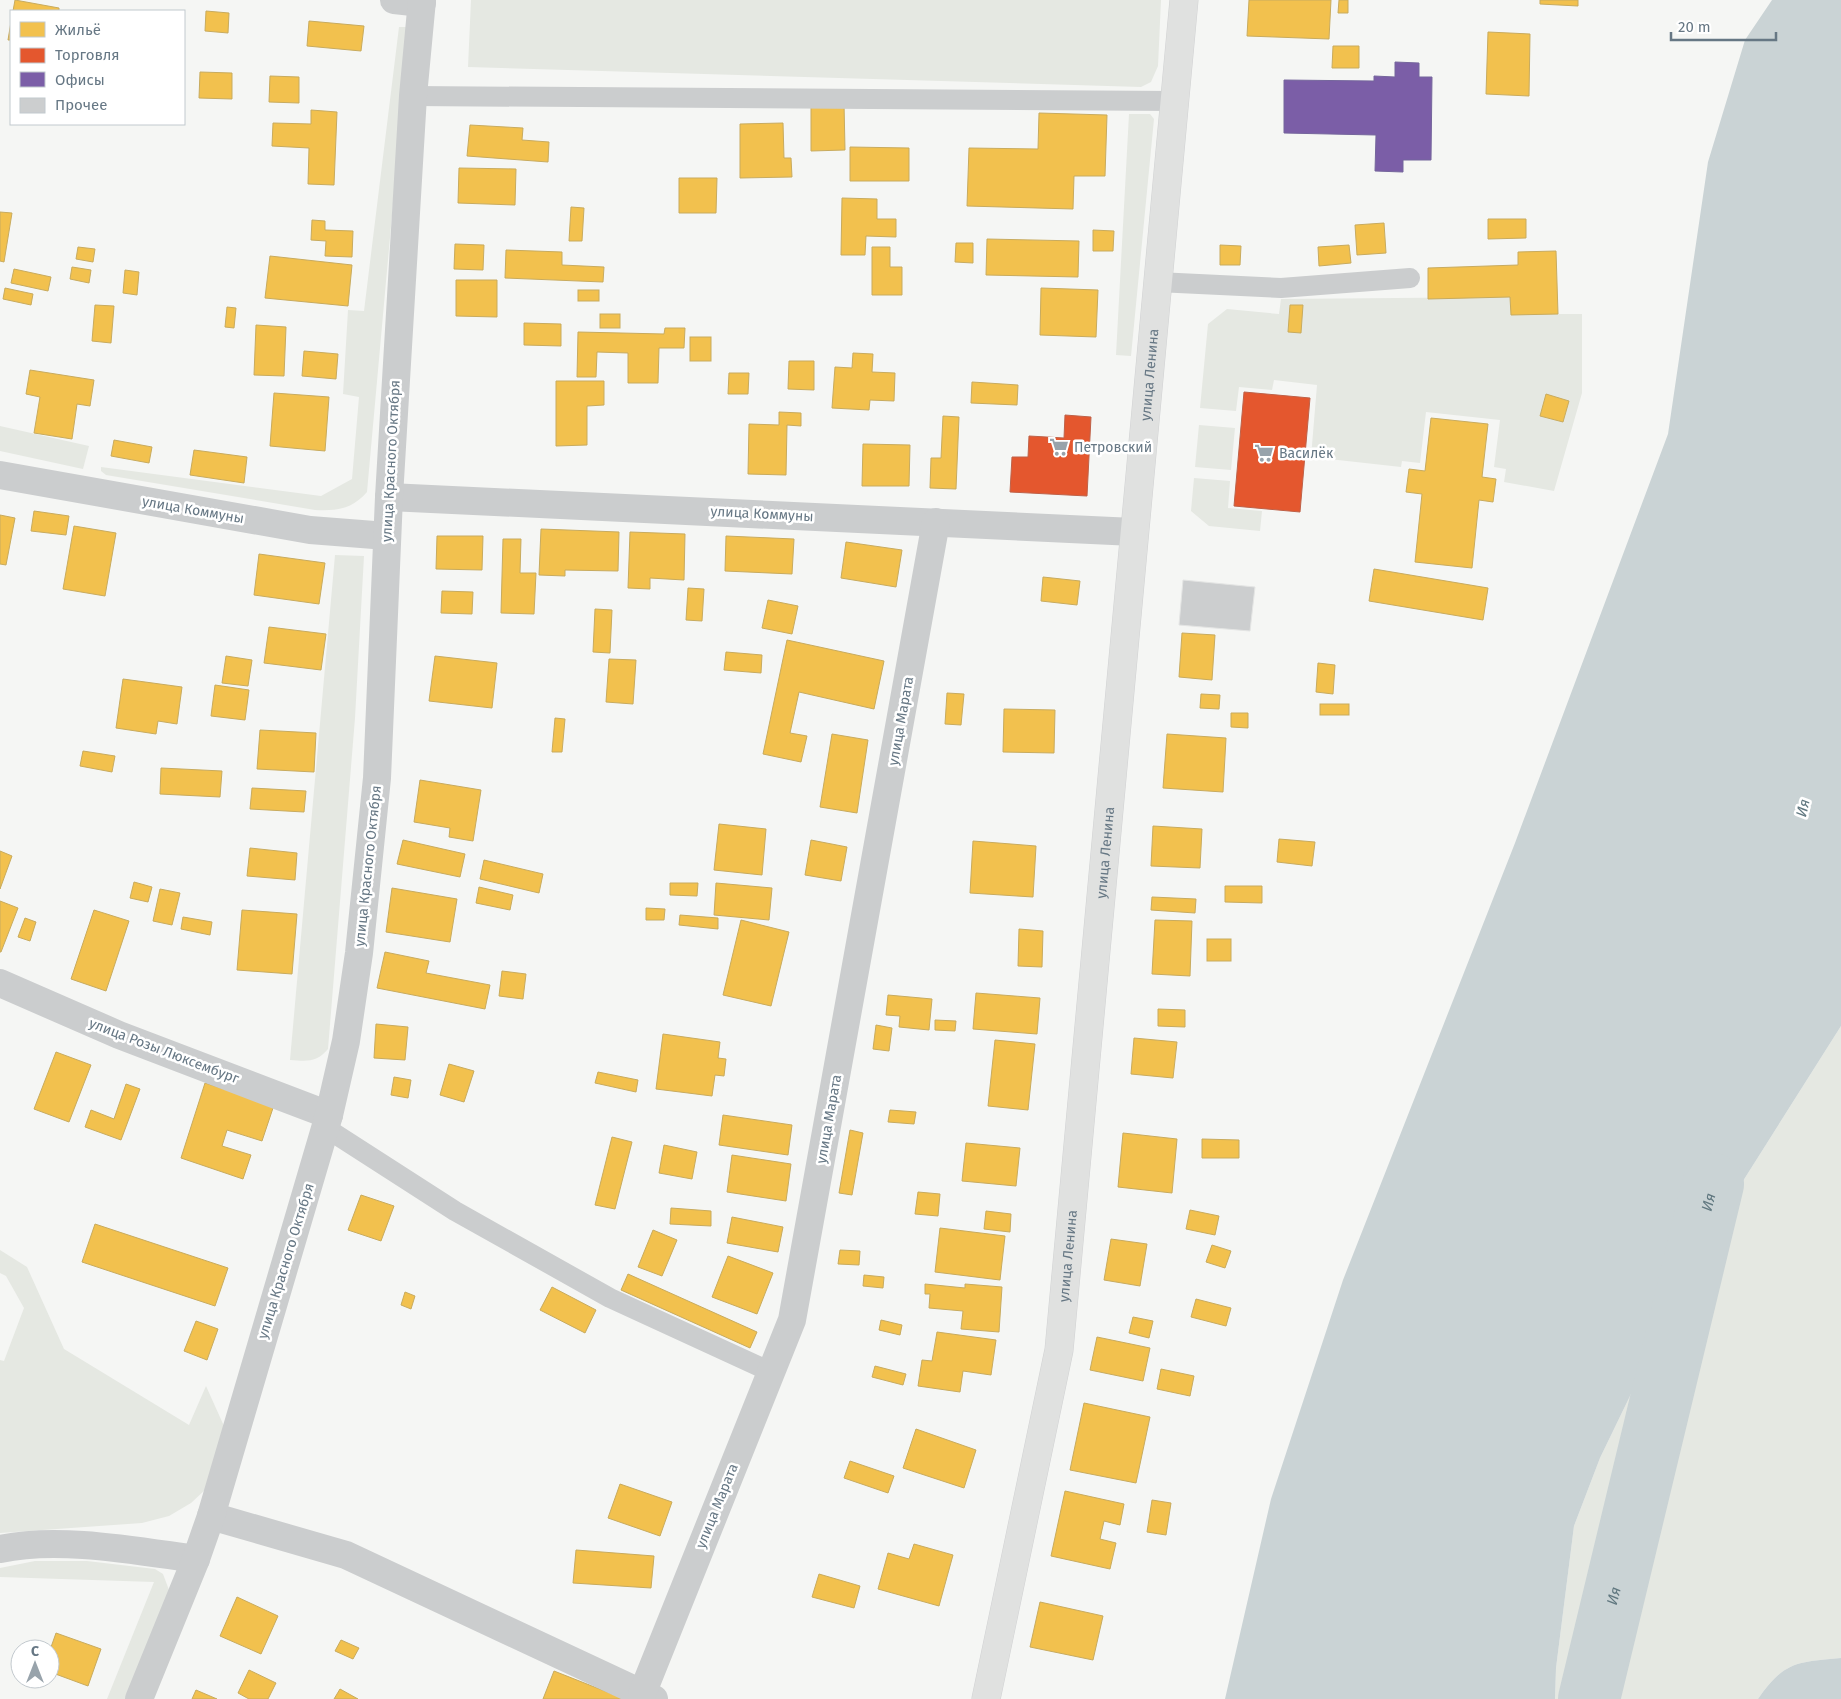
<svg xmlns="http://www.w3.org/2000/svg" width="1841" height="1699" font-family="'Fira Sans',sans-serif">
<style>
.green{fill:#e5e8e2;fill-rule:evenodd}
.water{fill:#cad3d5}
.homes{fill:#f2c14e;stroke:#c8ab5e}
.shops{fill:#e4572e;stroke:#be6148}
.offices{fill:#7b5ea7;stroke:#75669c}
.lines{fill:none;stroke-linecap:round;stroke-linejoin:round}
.river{stroke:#cad3d5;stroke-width:62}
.building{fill:#cccecf;stroke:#e4e5e4}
.secondary-casing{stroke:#d1d2d3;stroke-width:29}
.lane{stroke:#cbcdce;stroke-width:20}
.street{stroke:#cbcdce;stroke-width:28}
.secondary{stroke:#e0e1e0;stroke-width:28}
.labels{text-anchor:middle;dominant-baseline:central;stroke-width:5;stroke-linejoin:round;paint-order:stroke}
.street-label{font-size:14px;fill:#667784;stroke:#fff}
.poi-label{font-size:14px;fill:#667784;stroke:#fff;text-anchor:start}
.water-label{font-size:15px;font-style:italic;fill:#617880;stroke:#fff}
</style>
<rect width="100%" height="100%" fill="#f5f6f4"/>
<g class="green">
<polygon points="471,0 1161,0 1158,66 1151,82 1141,87 468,67"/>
<path d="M399 27H409L367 492C352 509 338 511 315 510L106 475 101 471V467L321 496 352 479 359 397 343 394 348 310 364 311Z"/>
<polygon points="1129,114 1150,114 1154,119 1131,356 1116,355"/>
<path d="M1510 297 1558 314H1582V393L1554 491 1504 482 1506 469 1494 467 1500 420 1426 412 1420 463 1402 461 1401 467 1311 457 1317 385 1274 380 1272 390 1239 387 1236 411 1200 408 1208 324 1227 309 1279 314 1281 299ZM1546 395 1569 401 1563 422 1540 416Z"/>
<polygon points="1199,425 1235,428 1231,470 1195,467"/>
<polygon points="0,426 89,446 83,469 0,451"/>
<polygon points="1194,478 1230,481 1228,508 1262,511 1260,531 1209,526 1191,511"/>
<path d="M335 555 364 556 355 718 328 1049C316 1063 307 1061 290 1060Z"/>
<path d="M1841 1026V1658C1798 1662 1784 1661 1758 1699H1555L1556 1668 1574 1526 1600 1458 1705 1241Z"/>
<polygon points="0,1250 27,1267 64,1349 189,1425 206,1386 228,1435 207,1488 191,1503 169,1516 142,1523 0,1533 0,1360 4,1361 24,1308 6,1276 0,1273"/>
<polygon points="35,1561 87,1561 155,1569 163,1574 169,1590 130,1699 107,1699 154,1582 0,1577 0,1568"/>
</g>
<g class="water">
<polygon points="1772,0 1841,0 1841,1026 1705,1241 1600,1458 1574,1526 1556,1668 1555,1699 1225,1699 1271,1499 1343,1280 1515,843 1668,434 1708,162 1745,40"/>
<path d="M1841 1658V1699H1758C1784 1661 1798 1662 1841 1658Z"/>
</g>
<g class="homes">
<polygon points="15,0 59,8 59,11 13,11"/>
<polygon points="1249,0 1331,0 1329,39 1247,36"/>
<polygon points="1339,0 1348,0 1348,13 1338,13"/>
<polygon points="1540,0 1578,0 1578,6 1540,4"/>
<polygon points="206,11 229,13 228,33 205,31"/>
<polygon points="309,21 364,26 361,51 307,46"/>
<polygon points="11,22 11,40 8,40"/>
<polygon points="1488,32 1530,34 1529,96 1486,94"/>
<polygon points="1333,46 1359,46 1359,68 1332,68"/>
<polygon points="200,72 232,73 232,99 199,98"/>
<polygon points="270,76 299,77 299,103 269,102"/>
<polygon points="811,103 844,103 845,150 811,151"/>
<polygon points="311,110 337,112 334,185 308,184 309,148 272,146 273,123 311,124"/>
<polygon points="1039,113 1107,115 1105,176 1074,176 1073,209 967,206 969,148 1038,149"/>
<polygon points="783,123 784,158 791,158 792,177 740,178 740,124"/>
<polygon points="470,125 523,128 522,140 549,142 548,162 467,156"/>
<polygon points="850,147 909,148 909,181 850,181"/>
<polygon points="459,168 516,169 515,205 458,203"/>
<polygon points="679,178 717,178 716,213 679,213"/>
<polygon points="842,198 877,199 877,219 896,219 896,237 866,236 865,255 841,255"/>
<polygon points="571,207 584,208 582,241 569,241"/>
<polygon points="0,212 12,213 4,262 0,261"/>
<polygon points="1488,219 1526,219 1526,238 1488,239"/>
<polygon points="312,220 325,221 325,230 353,231 352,257 325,256 326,241 311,240"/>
<polygon points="1384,223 1386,253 1357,255 1355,225"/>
<polygon points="1093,230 1114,231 1113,251 1093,251"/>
<polygon points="987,239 1079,241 1078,277 986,275"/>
<polygon points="956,243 973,243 973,263 955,262"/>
<polygon points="455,244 484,245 483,270 454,269"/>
<polygon points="1220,245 1241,246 1240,265 1220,265"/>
<polygon points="1349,245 1351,263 1319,266 1318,247"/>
<polygon points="78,247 95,249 93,262 76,259"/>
<polygon points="872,247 890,247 890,267 902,267 902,295 872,295"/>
<polygon points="506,250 562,252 562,265 604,267 603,282 505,278"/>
<polygon points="1556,251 1558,314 1511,315 1510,297 1428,299 1428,268 1518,265 1518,252"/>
<polygon points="270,256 352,265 348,306 265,298"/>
<polygon points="72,267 91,270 89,283 70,279"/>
<polygon points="14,269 51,277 48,291 11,283"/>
<polygon points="125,270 139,272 137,295 123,293"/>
<polygon points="456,280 497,280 497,317 456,316"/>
<polygon points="5,288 33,294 31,305 3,299"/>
<polygon points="1041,288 1098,290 1096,337 1040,335"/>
<rect x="578" y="290" width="21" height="11"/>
<polygon points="95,305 114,306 111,343 92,341"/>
<polygon points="1290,305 1303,305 1301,333 1288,332"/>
<polygon points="227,307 236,308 234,328 225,327"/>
<rect x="600" y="314" width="20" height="14"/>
<polygon points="524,323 561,324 561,346 524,345"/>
<polygon points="256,325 286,327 284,376 254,375"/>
<polygon points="665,328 685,328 684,348 659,348 658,383 628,383 628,353 597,352 596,377 577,377 578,332 664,334"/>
<rect x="690" y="337" width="21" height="24"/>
<polygon points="304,351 338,354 336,379 302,376"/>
<polygon points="853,353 873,354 872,372 895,373 894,401 870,400 869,410 832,408 835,367 852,368"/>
<polygon points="789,361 814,361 814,390 788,389"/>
<polygon points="30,370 94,380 90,406 77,404 72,439 34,433 40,397 26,394"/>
<polygon points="729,373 749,373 748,394 728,394"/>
<polygon points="556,381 604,381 604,405 587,406 587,445 556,446"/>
<polygon points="972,382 1018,385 1017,405 971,403"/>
<polygon points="274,393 329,397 325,451 270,446"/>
<polygon points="1546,394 1569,401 1563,422 1540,416"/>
<polygon points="779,412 801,413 801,426 787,425 786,475 748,474 749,424 779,425"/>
<polygon points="943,416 959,417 956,489 930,488 931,458 941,458"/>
<polygon points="1431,418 1488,424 1482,477 1496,479 1493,502 1479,500 1472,568 1415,562 1422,494 1406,492 1409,469 1425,471"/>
<polygon points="114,440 152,447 149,463 111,456"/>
<polygon points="863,444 910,445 909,486 862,486"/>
<polygon points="194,450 247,457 244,483 190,475"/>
<polygon points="34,511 69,516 66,535 31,531"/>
<polygon points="0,515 15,518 6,565 0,564"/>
<polygon points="74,526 116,533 105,596 63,589"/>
<polygon points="541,529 619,532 618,571 565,570 565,576 539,575"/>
<polygon points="630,532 685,534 684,580 650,578 650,589 628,588"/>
<polygon points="437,536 483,536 482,570 436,569"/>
<polygon points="726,536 794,539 792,574 725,571"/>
<polygon points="503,539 521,539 520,573 536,573 534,614 501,613"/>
<polygon points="846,542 902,550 896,587 841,578"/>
<polygon points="259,554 325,563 319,604 254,595"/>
<polygon points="1374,569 1488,588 1483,620 1369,601"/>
<polygon points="1043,577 1080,581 1077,605 1041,601"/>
<polygon points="688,588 704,589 702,621 686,620"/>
<polygon points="442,591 473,592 472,614 441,613"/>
<polygon points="768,600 798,606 792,634 762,628"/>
<polygon points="595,609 612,610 610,653 593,652"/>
<polygon points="269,627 326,634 321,670 264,663"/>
<polygon points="1182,633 1215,635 1212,680 1179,677"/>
<polygon points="787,640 884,661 874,709 799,692 790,733 807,736 801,762 763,754"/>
<polygon points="726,652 762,655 761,673 724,670"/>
<polygon points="226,656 252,660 248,686 222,683"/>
<polygon points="435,656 497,663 492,708 429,701"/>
<polygon points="609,659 636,660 633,704 606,702"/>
<polygon points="1318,663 1335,665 1333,694 1316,692"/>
<polygon points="123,679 182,687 177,724 158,721 156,734 116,728"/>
<polygon points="215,685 249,690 245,720 211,716"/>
<polygon points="947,693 964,694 961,725 945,724"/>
<polygon points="1201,694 1220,695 1219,709 1200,708"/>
<rect x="1320" y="704" width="29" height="11"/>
<polygon points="1004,709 1055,710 1054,753 1003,752"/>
<polygon points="1231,713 1248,713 1248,728 1231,727"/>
<polygon points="555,718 565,719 562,752 552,752"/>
<polygon points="260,730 316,733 314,772 257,769"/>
<polygon points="832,734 868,740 857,813 820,807"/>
<polygon points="1167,734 1226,738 1223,792 1163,788"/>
<polygon points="83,751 115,756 112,772 80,766"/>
<polygon points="161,768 222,771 220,797 160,794"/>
<polygon points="420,780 481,790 473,841 449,837 450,828 414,822"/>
<polygon points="252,788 306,791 304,812 250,809"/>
<polygon points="719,824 766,829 762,875 714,870"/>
<polygon points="1153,826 1202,829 1200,868 1151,866"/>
<polygon points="1279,839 1315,842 1312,866 1277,862"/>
<polygon points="403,840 465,854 460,877 397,864"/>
<polygon points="811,840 847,847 841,881 805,875"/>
<polygon points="973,841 1036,846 1033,897 970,893"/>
<polygon points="250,848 297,853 295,880 247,876"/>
<polygon points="0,851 12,856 0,889"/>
<polygon points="484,860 543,874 539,893 480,879"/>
<polygon points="134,882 152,887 148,902 130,898"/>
<polygon points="670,883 698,883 697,896 670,895"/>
<polygon points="716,883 772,888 769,920 714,915"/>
<polygon points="1225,886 1262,886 1262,903 1225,902"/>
<polygon points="479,887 513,895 510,910 476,903"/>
<polygon points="392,888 457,899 450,942 386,932"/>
<polygon points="160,889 180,893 172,925 153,921"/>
<polygon points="1152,897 1196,899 1195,913 1151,910"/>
<polygon points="0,901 18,908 1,952 0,952"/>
<polygon points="646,908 665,909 664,920 646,920"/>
<polygon points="94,910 129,921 106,991 71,979"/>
<polygon points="242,910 297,914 292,974 237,970"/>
<polygon points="680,915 718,918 718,929 679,925"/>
<polygon points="183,917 212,922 210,935 181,929"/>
<polygon points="25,918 36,922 30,941 18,937"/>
<polygon points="741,920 789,932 771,1006 723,995"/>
<polygon points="1155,920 1192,921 1190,976 1152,974"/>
<polygon points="1019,929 1043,931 1042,967 1018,966"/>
<rect x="1207" y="939" width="24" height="22"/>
<polygon points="385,952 429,961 426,973 490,985 485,1009 377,988"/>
<polygon points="502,971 526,974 523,999 499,996"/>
<polygon points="976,993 1040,998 1037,1034 973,1029"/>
<polygon points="888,995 932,999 929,1030 899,1027 900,1016 886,1015"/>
<polygon points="1158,1009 1185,1010 1185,1027 1158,1026"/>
<polygon points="935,1020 956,1021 955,1031 935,1030"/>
<polygon points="376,1024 408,1027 405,1060 374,1058"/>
<polygon points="876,1025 892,1028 889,1051 873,1049"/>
<polygon points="663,1034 720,1042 718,1058 726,1059 724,1076 715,1075 712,1096 656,1089"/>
<polygon points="1134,1038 1177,1042 1173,1078 1131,1074"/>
<polygon points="995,1040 1035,1044 1028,1110 988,1106"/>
<polygon points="56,1052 91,1065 69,1122 34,1109"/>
<polygon points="449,1064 474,1071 464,1102 440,1095"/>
<polygon points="598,1072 638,1080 636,1092 595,1083"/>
<polygon points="394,1077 411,1080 408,1098 391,1095"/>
<polygon points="205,1083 274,1105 262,1141 227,1130 222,1146 251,1155 243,1179 181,1158"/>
<polygon points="126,1084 140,1089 121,1140 85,1127 91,1110 114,1119"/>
<polygon points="890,1110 916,1112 914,1124 888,1122"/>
<polygon points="723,1115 792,1125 788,1155 719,1145"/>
<polygon points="850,1130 863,1133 852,1195 839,1193"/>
<polygon points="1123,1133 1177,1139 1172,1193 1118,1187"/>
<polygon points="612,1137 632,1142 615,1209 595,1205"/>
<polygon points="1202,1139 1239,1140 1239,1158 1202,1158"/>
<polygon points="966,1143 1020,1148 1016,1186 962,1181"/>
<polygon points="664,1145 697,1152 692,1179 659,1173"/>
<polygon points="732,1155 791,1164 786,1201 727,1192"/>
<polygon points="918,1192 940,1194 938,1216 915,1214"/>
<polygon points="361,1195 394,1206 381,1241 348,1230"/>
<polygon points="671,1208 711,1211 711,1226 670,1224"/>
<polygon points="1190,1210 1219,1216 1215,1235 1186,1229"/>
<polygon points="986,1211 1011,1214 1010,1232 984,1229"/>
<polygon points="732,1217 783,1227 778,1252 727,1243"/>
<polygon points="95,1224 228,1268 215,1306 82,1262"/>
<polygon points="940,1228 1005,1236 1000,1280 935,1272"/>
<polygon points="653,1230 677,1240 662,1276 638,1267"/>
<polygon points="1111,1239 1147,1244 1140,1286 1104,1280"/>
<polygon points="1212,1245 1231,1251 1225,1268 1206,1262"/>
<polygon points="840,1250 860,1251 859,1265 838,1264"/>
<polygon points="728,1256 773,1273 757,1314 712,1297"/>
<polygon points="628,1274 757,1332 750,1348 621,1290"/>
<polygon points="864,1275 884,1277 883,1288 863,1286"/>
<polygon points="925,1284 965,1288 965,1284 1002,1287 999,1332 961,1329 963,1311 929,1308 930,1294 925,1294"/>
<polygon points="552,1287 596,1310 585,1333 540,1310"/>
<polygon points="405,1292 415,1296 411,1309 401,1305"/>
<polygon points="1196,1299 1231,1308 1226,1326 1191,1317"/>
<polygon points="1133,1317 1153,1321 1149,1338 1129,1333"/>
<polygon points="881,1320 902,1325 900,1335 879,1330"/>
<polygon points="196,1321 218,1329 207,1360 184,1351"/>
<polygon points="937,1332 996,1340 991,1375 963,1371 960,1392 918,1386 922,1360 932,1361"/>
<polygon points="1097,1337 1150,1348 1143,1381 1090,1370"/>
<polygon points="875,1366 906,1374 903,1385 872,1377"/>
<polygon points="1161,1369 1194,1376 1190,1396 1157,1389"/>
<polygon points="1084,1403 1150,1417 1136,1483 1070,1470"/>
<polygon points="916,1429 976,1450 964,1488 903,1468"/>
<polygon points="850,1461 894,1476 888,1493 844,1478"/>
<polygon points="620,1484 672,1502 660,1536 608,1518"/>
<polygon points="1065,1491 1124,1504 1120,1525 1104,1521 1100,1539 1116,1543 1110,1569 1051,1556"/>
<polygon points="1152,1500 1171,1503 1166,1535 1147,1532"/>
<polygon points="914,1544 953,1555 939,1606 878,1589 888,1553 909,1559"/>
<polygon points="576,1550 654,1556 651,1588 573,1583"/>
<polygon points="819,1574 860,1586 854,1608 812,1597"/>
<polygon points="237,1597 278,1616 261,1654 220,1636"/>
<polygon points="1040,1602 1103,1616 1093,1660 1030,1647"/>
<polygon points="56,1633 101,1649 88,1686 50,1672 50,1650"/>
<polygon points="341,1640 359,1648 353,1659 335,1651"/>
<polygon points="249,1670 276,1683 268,1699 249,1699 238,1693"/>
<polygon points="554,1671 625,1699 543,1699"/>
<polygon points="340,1689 358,1699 334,1699"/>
<polygon points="196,1690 217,1699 192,1699"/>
</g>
<g class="shops">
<polygon points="1244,392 1310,398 1300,512 1234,506"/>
<polygon points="1065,415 1091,417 1087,496 1010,492 1012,457 1028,457 1029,436 1064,438"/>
</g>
<polygon class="offices" points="1395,62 1419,63 1419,77 1432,77 1431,160 1403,160 1403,172 1375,171 1376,135 1284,133 1284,80 1374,81 1374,76 1395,77"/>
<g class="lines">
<path class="river" id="s1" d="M1589 1699 1713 1184"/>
</g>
<polygon class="building" points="1183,580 1255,587 1250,631 1179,625"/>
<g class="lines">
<g class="secondary-casing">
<g id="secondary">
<path id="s2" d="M986 1699 1059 1350 1184 0"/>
</g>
</g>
<g class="lane">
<polyline points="413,96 1175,101"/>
<polyline points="1157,282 1281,288 1410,278"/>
<polyline points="326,1128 455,1211 610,1298 771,1372"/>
</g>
<g class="street">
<polyline points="394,0 422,3"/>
<polyline points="0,475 310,530 387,536"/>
<polyline points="389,497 1134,532"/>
<polyline points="0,983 119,1035 329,1115"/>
<polyline points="211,1516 346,1555 654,1699"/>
<path d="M0 1549C59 1536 137 1551 196 1559"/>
<polyline points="642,1694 792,1320 936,522"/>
<polyline points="139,1699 196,1559 211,1516 329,1115 346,1041 359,953 377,778 389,497 413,96 422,0"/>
</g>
<use href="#secondary" class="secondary"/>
</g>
<defs>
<g id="supermarket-bare" transform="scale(1.5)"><path d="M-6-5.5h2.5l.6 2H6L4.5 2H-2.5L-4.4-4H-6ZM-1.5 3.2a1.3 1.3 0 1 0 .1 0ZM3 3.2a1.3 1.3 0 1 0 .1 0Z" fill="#98a3ab" stroke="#fff" stroke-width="2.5" paint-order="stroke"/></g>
</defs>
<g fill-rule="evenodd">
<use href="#supermarket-bare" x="1059" y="447"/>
<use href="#supermarket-bare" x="1264" y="453"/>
</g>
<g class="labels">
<g class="street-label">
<text stroke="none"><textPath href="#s2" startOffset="1336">улица Ленина</textPath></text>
<text transform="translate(391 461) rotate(-87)">улица Красного Октября</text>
<text transform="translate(193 510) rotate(10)">улица Коммуны</text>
<text transform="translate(762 514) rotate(3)">улица Коммуны</text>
<text transform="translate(901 721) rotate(-80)">улица Марата</text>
<text stroke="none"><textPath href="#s2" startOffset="856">улица Ленина</textPath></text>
<text transform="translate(368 866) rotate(-84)">улица Красного Октября</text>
<text transform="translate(164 1051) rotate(21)">улица Розы Люксембург</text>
<text transform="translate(829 1119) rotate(-80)">улица Марата</text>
<text stroke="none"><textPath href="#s2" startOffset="451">улица Ленина</textPath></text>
<text transform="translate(286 1261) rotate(-73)">улица Красного Октября</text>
<text transform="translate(717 1506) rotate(-68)">улица Марата</text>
</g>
<g class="poi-label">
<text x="1074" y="447">Петровский</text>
<text x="1279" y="453">Василёк</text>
</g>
<g class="water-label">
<text transform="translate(1803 808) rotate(-77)">Ия</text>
<text stroke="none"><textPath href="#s1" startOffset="511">Ия</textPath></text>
<text stroke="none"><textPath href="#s1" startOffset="106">Ия</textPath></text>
</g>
</g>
<rect x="10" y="10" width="175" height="115" fill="#ffffff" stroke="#c2c9ce"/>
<rect x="20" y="22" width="25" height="15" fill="#f2c14e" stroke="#c2c9ce"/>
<text x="55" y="35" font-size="15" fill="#667784">Жильё</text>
<rect x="20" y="48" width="25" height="15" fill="#e4572e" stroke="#c2c9ce"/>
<text x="55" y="60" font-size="15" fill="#667784">Торговля</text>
<rect x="20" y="72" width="25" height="15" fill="#7b5ea7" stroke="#c2c9ce"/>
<text x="55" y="85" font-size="15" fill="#667784">Офисы</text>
<rect x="20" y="98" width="25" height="15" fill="#cccecf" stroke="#c2c9ce"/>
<text x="55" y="110" font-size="15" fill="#667784">Прочее</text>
<g transform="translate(35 1664)"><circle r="24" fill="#ffffff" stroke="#c2c9ce"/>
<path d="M0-4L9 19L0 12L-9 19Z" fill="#98a3ab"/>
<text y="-8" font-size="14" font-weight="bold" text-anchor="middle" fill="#667784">С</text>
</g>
<path d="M1671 32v8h105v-8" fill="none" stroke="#667784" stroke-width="2.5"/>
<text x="1678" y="32" font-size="15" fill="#667784" stroke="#ffffff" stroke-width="4" paint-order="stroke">20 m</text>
</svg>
